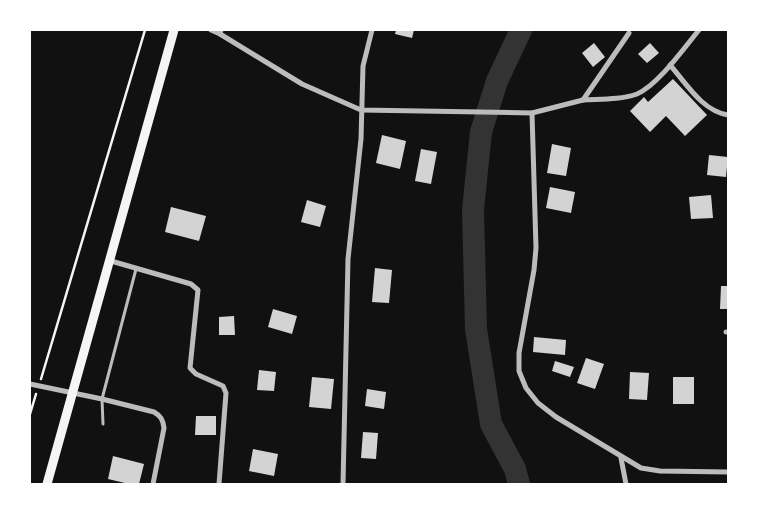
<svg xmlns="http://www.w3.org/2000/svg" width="758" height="514" font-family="'Alegreya Sans',sans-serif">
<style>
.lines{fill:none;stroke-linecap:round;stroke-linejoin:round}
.river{stroke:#333;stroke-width:22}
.building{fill:#d3d3d3}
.path{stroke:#f5f5f5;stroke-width:2.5}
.service{stroke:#bcbcbc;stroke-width:3}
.minor{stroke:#bcbcbc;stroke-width:5}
.primary{stroke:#f5f5f5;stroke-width:9}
</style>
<rect width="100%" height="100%" fill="#111"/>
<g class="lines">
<polyline class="river" points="519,484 515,469 491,424 476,329 473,210 481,132 497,81 521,30"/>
</g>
<g class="building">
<polygon points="396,30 414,30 412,38 395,34"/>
<polygon points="594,43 605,57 593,67 582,53"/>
<polygon points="650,43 659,53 647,63 638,54"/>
<polygon points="673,79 707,115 685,136 666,116 650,132 630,111 644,97 648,102"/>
<polygon points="382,135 406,141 400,169 376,163"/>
<polygon points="552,144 571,148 566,176 547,173"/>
<polygon points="421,149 437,152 431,184 415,181"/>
<polygon points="709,155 728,157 726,177 707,175"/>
<polygon points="550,187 575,192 571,213 546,208"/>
<polygon points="711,195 713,218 691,219 689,197"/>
<polygon points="307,200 326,206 320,227 301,222"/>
<polygon points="171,207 206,216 199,241 165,232"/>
<polygon points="375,268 392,270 389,303 372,302"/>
<polygon points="721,286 728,286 728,309 720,309"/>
<polygon points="273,309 297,316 292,334 268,327"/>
<polygon points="234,316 235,335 219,335 219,317"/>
<polygon points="534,337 566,340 565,355 533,352"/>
<polygon points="586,358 604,364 595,389 577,383"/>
<polygon points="555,361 574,367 570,377 552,371"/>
<polygon points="259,370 276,372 274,391 257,390"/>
<polygon points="630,372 649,373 647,400 629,399"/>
<polygon points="312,377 334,379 331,409 309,407"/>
<rect x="673" y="377" width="21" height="27"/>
<polygon points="367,389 386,392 384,409 365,406"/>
<polygon points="196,416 216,416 216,435 195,435"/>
<polygon points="363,432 378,433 376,459 361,458"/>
<polygon points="253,449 278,454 274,476 249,471"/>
<polygon points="113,456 144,464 139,484 129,484 108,479"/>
</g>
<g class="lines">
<g class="path">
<polyline points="41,379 145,30"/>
<polyline points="30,414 36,394"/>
</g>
<polyline class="service" points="103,424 102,399 136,269"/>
<g class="minor">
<polyline points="211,30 220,34 221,30"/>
<polyline points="220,34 302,84 361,110 532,113 583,100 629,33"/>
<path d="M670 65C686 83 702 111 728 115"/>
<path d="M583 100C601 99 620 100 637 94 658 85 684 48 699 30"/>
<polyline points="532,113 536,248 534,270 519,353 519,371 526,388 538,403 556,417 641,468 660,471 728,472"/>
<polyline points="111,261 191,284 198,290 190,368 196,374 223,386 226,393 219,484"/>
<polyline points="726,332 728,332"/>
<path d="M30 384 102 399 154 412C161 416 163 420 164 428L153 484"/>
<polyline points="621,458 626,484"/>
<polyline points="343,484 348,259 361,139 363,66 372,30"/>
</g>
<polyline class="primary" points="47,484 174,30"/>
</g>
<rect width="758" height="514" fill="none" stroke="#ffffff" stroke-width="62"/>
</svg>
